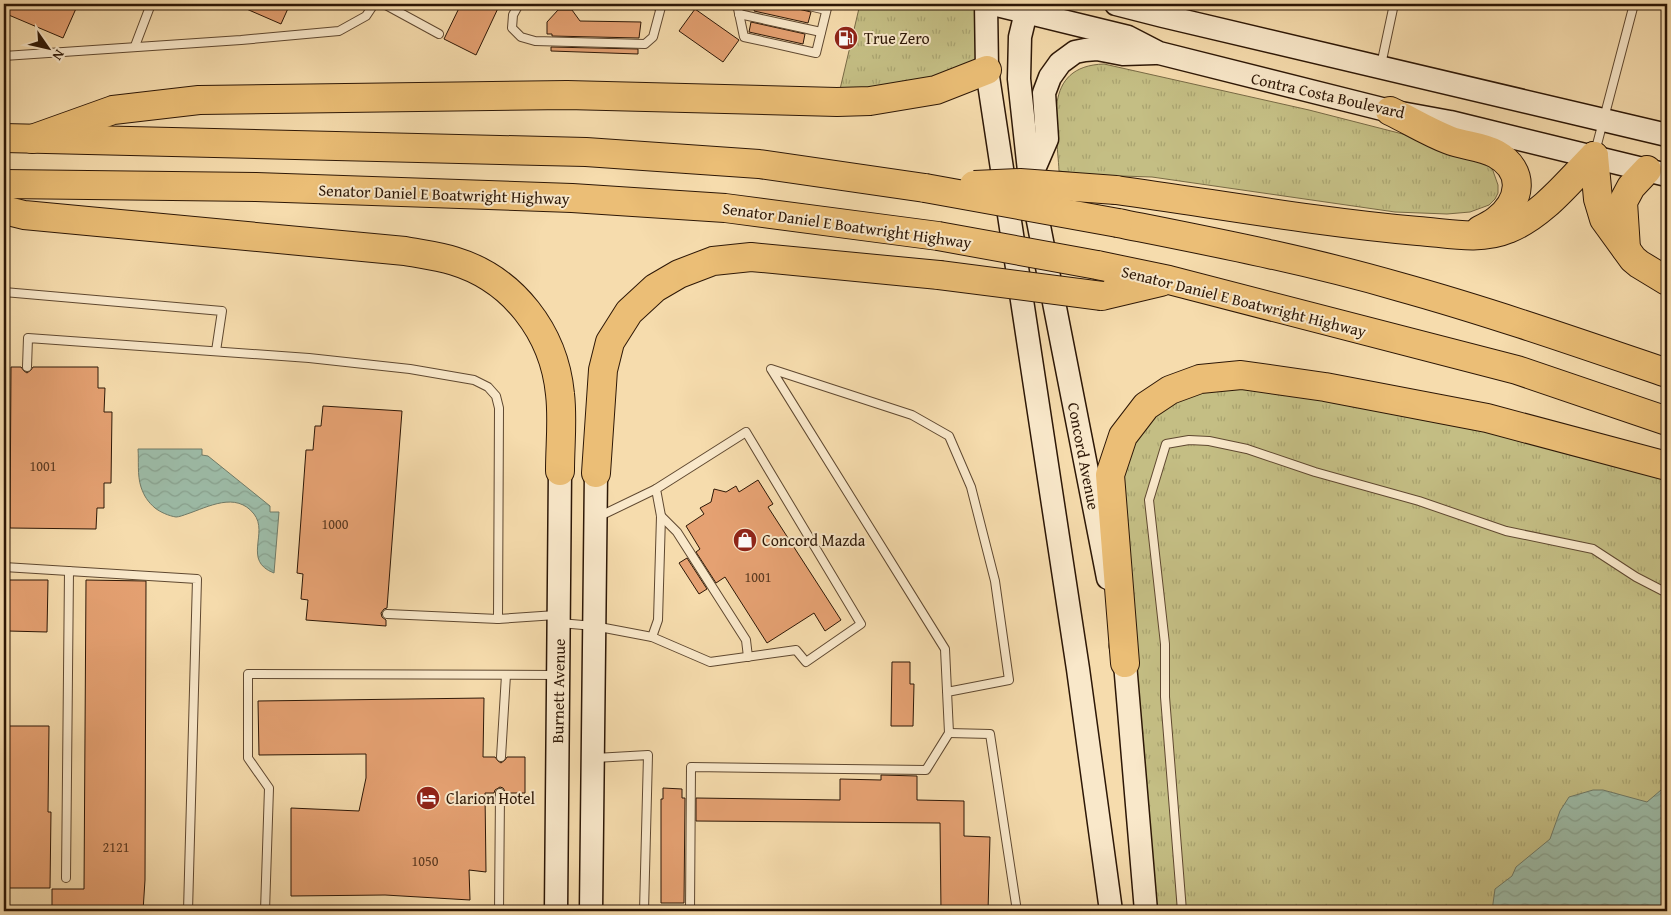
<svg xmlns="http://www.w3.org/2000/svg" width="1671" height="915" font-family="'Gentium Book Plus',serif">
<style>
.grass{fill:url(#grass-tufts);stroke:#786a45}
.water{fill:url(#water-waves);stroke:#707a67}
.building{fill:#e5a172;stroke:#2d1706}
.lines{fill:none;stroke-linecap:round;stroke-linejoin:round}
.lane-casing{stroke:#5f4830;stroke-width:10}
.secondary-casing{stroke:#2d1706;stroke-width:25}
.highway-casing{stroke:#2d1706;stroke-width:30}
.lane{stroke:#f9e8ca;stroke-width:8}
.secondary{stroke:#f9e8ca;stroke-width:22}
.highway{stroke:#ebbe76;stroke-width:28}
.highway-bridge-casing{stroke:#2d1706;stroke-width:30;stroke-linecap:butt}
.highway-bridge{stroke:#ebbe76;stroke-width:28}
.labels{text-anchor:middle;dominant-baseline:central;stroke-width:4;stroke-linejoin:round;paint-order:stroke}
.number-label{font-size:14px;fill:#5b3a21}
.poi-label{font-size:16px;fill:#2d1706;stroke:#f9e8ca;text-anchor:start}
.street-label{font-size:16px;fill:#2d1706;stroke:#f9e8ca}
</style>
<defs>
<pattern id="grass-tufts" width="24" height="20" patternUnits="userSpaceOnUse" patternTransform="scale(1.25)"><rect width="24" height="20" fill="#c4be84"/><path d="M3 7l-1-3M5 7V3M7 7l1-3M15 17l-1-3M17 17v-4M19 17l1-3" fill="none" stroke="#a9a370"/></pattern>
<pattern id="water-waves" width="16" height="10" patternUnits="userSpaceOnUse" patternTransform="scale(1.25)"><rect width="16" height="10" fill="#9dbca8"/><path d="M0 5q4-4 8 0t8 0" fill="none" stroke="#88a18f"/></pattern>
</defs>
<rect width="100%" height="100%" fill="#f6dcad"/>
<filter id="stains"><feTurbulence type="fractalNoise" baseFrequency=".004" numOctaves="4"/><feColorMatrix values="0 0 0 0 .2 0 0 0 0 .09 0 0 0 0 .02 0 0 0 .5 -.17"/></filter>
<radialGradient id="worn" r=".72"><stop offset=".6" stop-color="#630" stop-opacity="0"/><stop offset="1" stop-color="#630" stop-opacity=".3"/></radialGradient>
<g class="grass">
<polygon points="860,4 986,4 987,70 837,102"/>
<path d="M1104 64 1309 110 1469 151 1492 168 1498 185V193L1495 199 1489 205 1470 212 1447 214 1395 212 1152 177 1091 175 1059 171C1057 127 1041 66 1104 64Z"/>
<polygon points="1241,375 1667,466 1667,911 1146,911 1125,663 1123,436 1146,406"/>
</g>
<g class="water">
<path d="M138 449H202V455L208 456 270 506V512H279L274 573C242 561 269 533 254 514 236 491 208 507 187 514 184 515 179 517 176 517 169 516 160 512 155 508 148 502 144 496 141 487 137 475 139 460 138 449Z"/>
<polygon points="1593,790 1603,790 1647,802 1661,790 1667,790 1667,911 1492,911 1495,889 1512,876 1516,867 1550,839 1560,811 1569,797"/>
</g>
<g class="building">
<polygon points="4,4 78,4 63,38 4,13"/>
<polygon points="235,4 290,4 281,24"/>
<polygon points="461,4 500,4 476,55 444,39"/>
<polygon points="756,4 777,4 811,12 808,23 754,11"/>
<polygon points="695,9 739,40 723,62 679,31"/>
<polygon points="558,10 572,10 580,21 641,22 639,38 552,36 552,34 547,34 547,22"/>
<polygon points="751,22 805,34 803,44 749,32"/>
<polygon points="551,47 638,49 638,54 551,51"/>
<polygon points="11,367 21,367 24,371 27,373 31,370 33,367 98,367 98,388 105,388 104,412 112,412 111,483 104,483 104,508 97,508 96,529 10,528"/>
<polygon points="323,406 402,411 387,608 384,609 381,613 382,617 386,620 386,626 306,620 308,600 301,599 303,574 297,573 301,519 306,450 313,450 315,426 321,426"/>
<polygon points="758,480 773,504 768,507 841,620 825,631 814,613 767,643 725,577 716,583 696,552 700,549 686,526 704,514 700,508 711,502 714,489 726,492 736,486 739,492"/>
<polygon points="687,558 707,589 699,594 679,563"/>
<polygon points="9,580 48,580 47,632 8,631"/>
<polygon points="86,580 146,581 145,880 143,911 52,911 52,889 84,889"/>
<polygon points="892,662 910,662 910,684 914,684 913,726 891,726"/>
<polygon points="484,698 483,757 495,757 498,761 501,763 505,760 507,757 525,757 525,793 506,793 503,788 500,787 495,790 494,793 485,793 486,872 469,870 470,900 385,895 291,896 291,808 359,811 366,778 366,754 259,755 258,701"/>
<polygon points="4,726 49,726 48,812 51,812 50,888 7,888 7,816 4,816"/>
<polygon points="881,775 917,776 917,800 964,801 964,836 990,837 988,911 941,911 940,823 696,821 696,798 840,800 840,779 881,780"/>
<polygon points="663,788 682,789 682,798 685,798 684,903 661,903 661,799 663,799"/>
</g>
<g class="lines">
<g class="lane-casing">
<g id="lane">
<polyline points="384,4 439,34"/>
<polyline points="519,4 513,15 512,28 521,37 535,41 645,44 653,37 661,7 651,4"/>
<polyline points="737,4 744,37 816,53 828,4"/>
<polyline points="800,4 826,10"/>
<polyline points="739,14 821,32"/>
<polyline points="135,46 151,4"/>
<polyline points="4,56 241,40 339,31 366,16 374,4"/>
<polyline points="1381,65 1394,4"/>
<polyline points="1595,152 1634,4"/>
<polyline points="4,292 222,311 216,351"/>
<polyline points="27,367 28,338 309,358 410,369 474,380 488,387 496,396 499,408 498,619 387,614"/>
<polygon points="746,432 861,624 806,662 796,650 710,662 652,637 658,620 661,516 656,489"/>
<polyline points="661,516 677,532 746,640 748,657"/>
<polyline points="598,517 656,489"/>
<polyline points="4,567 197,579 188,911"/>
<polyline points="498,619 556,615"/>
<polyline points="560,623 594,626 652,637"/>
<polyline points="949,733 990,734 1017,911"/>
<polyline points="501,757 506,675"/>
<polyline points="595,758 648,755 644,911"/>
<polyline points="66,878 69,571"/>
<polyline points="265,911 269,788 248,758 248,674 556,675"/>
<polyline points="499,911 500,793"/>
<polyline points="690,911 691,767 926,770 949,733 945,649 771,369 912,415 949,436 971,487 995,581 1009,680 947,692"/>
<polyline points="1182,911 1165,697 1165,644 1149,500 1166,444 1189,440 1209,441 1247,449 1315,472 1419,501 1506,531 1593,549 1636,577 1667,593"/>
</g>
</g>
<g class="secondary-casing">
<g id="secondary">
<polyline points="986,4 987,70 1078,669 1111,911"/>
<polyline points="993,4 1128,37 1159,53 1390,111 1450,122 1667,175"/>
<polyline points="1028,4 1020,37 1019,79 1030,180 1108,578"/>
<polyline points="1116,4 1163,16 1667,135"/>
<polyline points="1031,176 1047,139 1044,93 1050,77 1060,63 1075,52 1085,50 1097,49 1123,54 1155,53"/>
<polyline points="1121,646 1125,663 1146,911"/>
<polyline points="556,911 560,471"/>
<polyline points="591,911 596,473"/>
</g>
</g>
<g class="highway-casing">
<g id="highway">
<path d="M1390 111C1409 120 1428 132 1449 140 1464 146 1482 146 1496 154 1526 171 1521 201 1497 220 1492 224 1486 227 1480 230"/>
<polyline points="4,138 586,152 759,164 925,188"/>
<polyline points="32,139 113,110 199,100 567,95 837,102 870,101 936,90 987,70"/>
<polyline points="1594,156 1598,199 1604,219 1633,259 1639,264 1667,281"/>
<polyline points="4,184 256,187 572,198 725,208 938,236"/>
<path d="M1116 190C1217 204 1317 222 1418 231 1447 233 1480 241 1508 229 1543 215 1568 182 1594 156"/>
<path d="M4 210 24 215 405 251C421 254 438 256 454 261 513 279 554 332 560 394 563 419 560 445 560 471"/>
<path d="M1118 223C1213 242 1307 260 1400 287 1490 312 1579 343 1667 373"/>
<polyline points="1626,249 1623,202 1631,187 1647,170"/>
<polyline points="1097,265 1169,280 1517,370 1667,421"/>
<polyline points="1102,296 1161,282"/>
<polyline points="596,473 603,370 610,342 629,312 655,288 679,274 713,261 751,257 939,275"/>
<polyline points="1125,663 1110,475 1123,436 1146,406 1170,390 1200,379 1241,375 1325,387 1487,418 1667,466"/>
</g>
</g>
<use href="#lane" class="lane"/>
<use href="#secondary" class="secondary"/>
<use href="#highway" class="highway"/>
<g class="highway-bridge-casing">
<g id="highway-bridge">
<polyline points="974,185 1020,183 1116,190"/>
<polyline points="925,188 1118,223"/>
<polyline points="938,236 1097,265"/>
<polyline points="939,275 1102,296"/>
</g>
</g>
<use href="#highway-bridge" class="highway-bridge"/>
</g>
<defs>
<g id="fuel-disc" transform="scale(1.25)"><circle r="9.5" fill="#8f2418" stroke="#f9e8ca"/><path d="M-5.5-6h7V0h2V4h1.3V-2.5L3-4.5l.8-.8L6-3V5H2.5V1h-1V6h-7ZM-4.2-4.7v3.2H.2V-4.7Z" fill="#fff"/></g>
<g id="shop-disc" transform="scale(1.25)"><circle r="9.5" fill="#8f2418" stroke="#f9e8ca"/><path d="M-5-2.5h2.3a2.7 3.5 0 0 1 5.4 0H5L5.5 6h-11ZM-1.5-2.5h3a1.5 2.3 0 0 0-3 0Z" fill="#fff"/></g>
<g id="hotel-disc" transform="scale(1.25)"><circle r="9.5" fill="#8f2418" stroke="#f9e8ca"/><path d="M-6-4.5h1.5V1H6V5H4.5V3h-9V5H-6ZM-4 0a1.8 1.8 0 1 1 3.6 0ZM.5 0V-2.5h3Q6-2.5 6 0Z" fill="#fff"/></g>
</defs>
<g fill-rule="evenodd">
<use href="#fuel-disc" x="846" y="38"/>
<use href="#shop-disc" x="745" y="540"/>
<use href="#hotel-disc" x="428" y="798"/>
</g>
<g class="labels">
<g class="number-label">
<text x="43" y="466">1001</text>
<text x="335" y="524">1000</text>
<text x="758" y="577">1001</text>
<text x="116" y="847">2121</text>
<text x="425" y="861">1050</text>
</g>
<g class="poi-label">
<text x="864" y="38">True Zero</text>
<text x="762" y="540">Concord Mazda</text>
<text x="446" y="798">Clarion Hotel</text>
</g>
<g class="street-label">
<text transform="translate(1328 95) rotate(13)">Contra Costa Boulevard</text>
<text transform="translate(444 194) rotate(2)">Senator Daniel E Boatwright Highway</text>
<text transform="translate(847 225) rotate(8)">Senator Daniel E Boatwright Highway</text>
<text transform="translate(1244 301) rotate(14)">Senator Daniel E Boatwright Highway</text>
<text transform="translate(1084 456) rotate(79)">Concord Avenue</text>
<text transform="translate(558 691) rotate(-89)">Burnett Avenue</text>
</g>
</g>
<rect width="1671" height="915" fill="none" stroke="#f6dcad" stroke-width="20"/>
<rect x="5" y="5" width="1661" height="905" fill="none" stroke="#2d1706" stroke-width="2.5"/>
<rect x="10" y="10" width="1651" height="895" fill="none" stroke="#2d1706"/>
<g transform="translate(48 48) rotate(124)" stroke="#f9e8ca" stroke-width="4" paint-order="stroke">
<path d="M0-4L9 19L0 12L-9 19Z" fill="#2d1706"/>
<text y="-8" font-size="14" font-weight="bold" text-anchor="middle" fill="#2d1706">N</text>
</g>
<rect width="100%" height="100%" filter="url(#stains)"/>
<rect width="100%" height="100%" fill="url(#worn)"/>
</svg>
